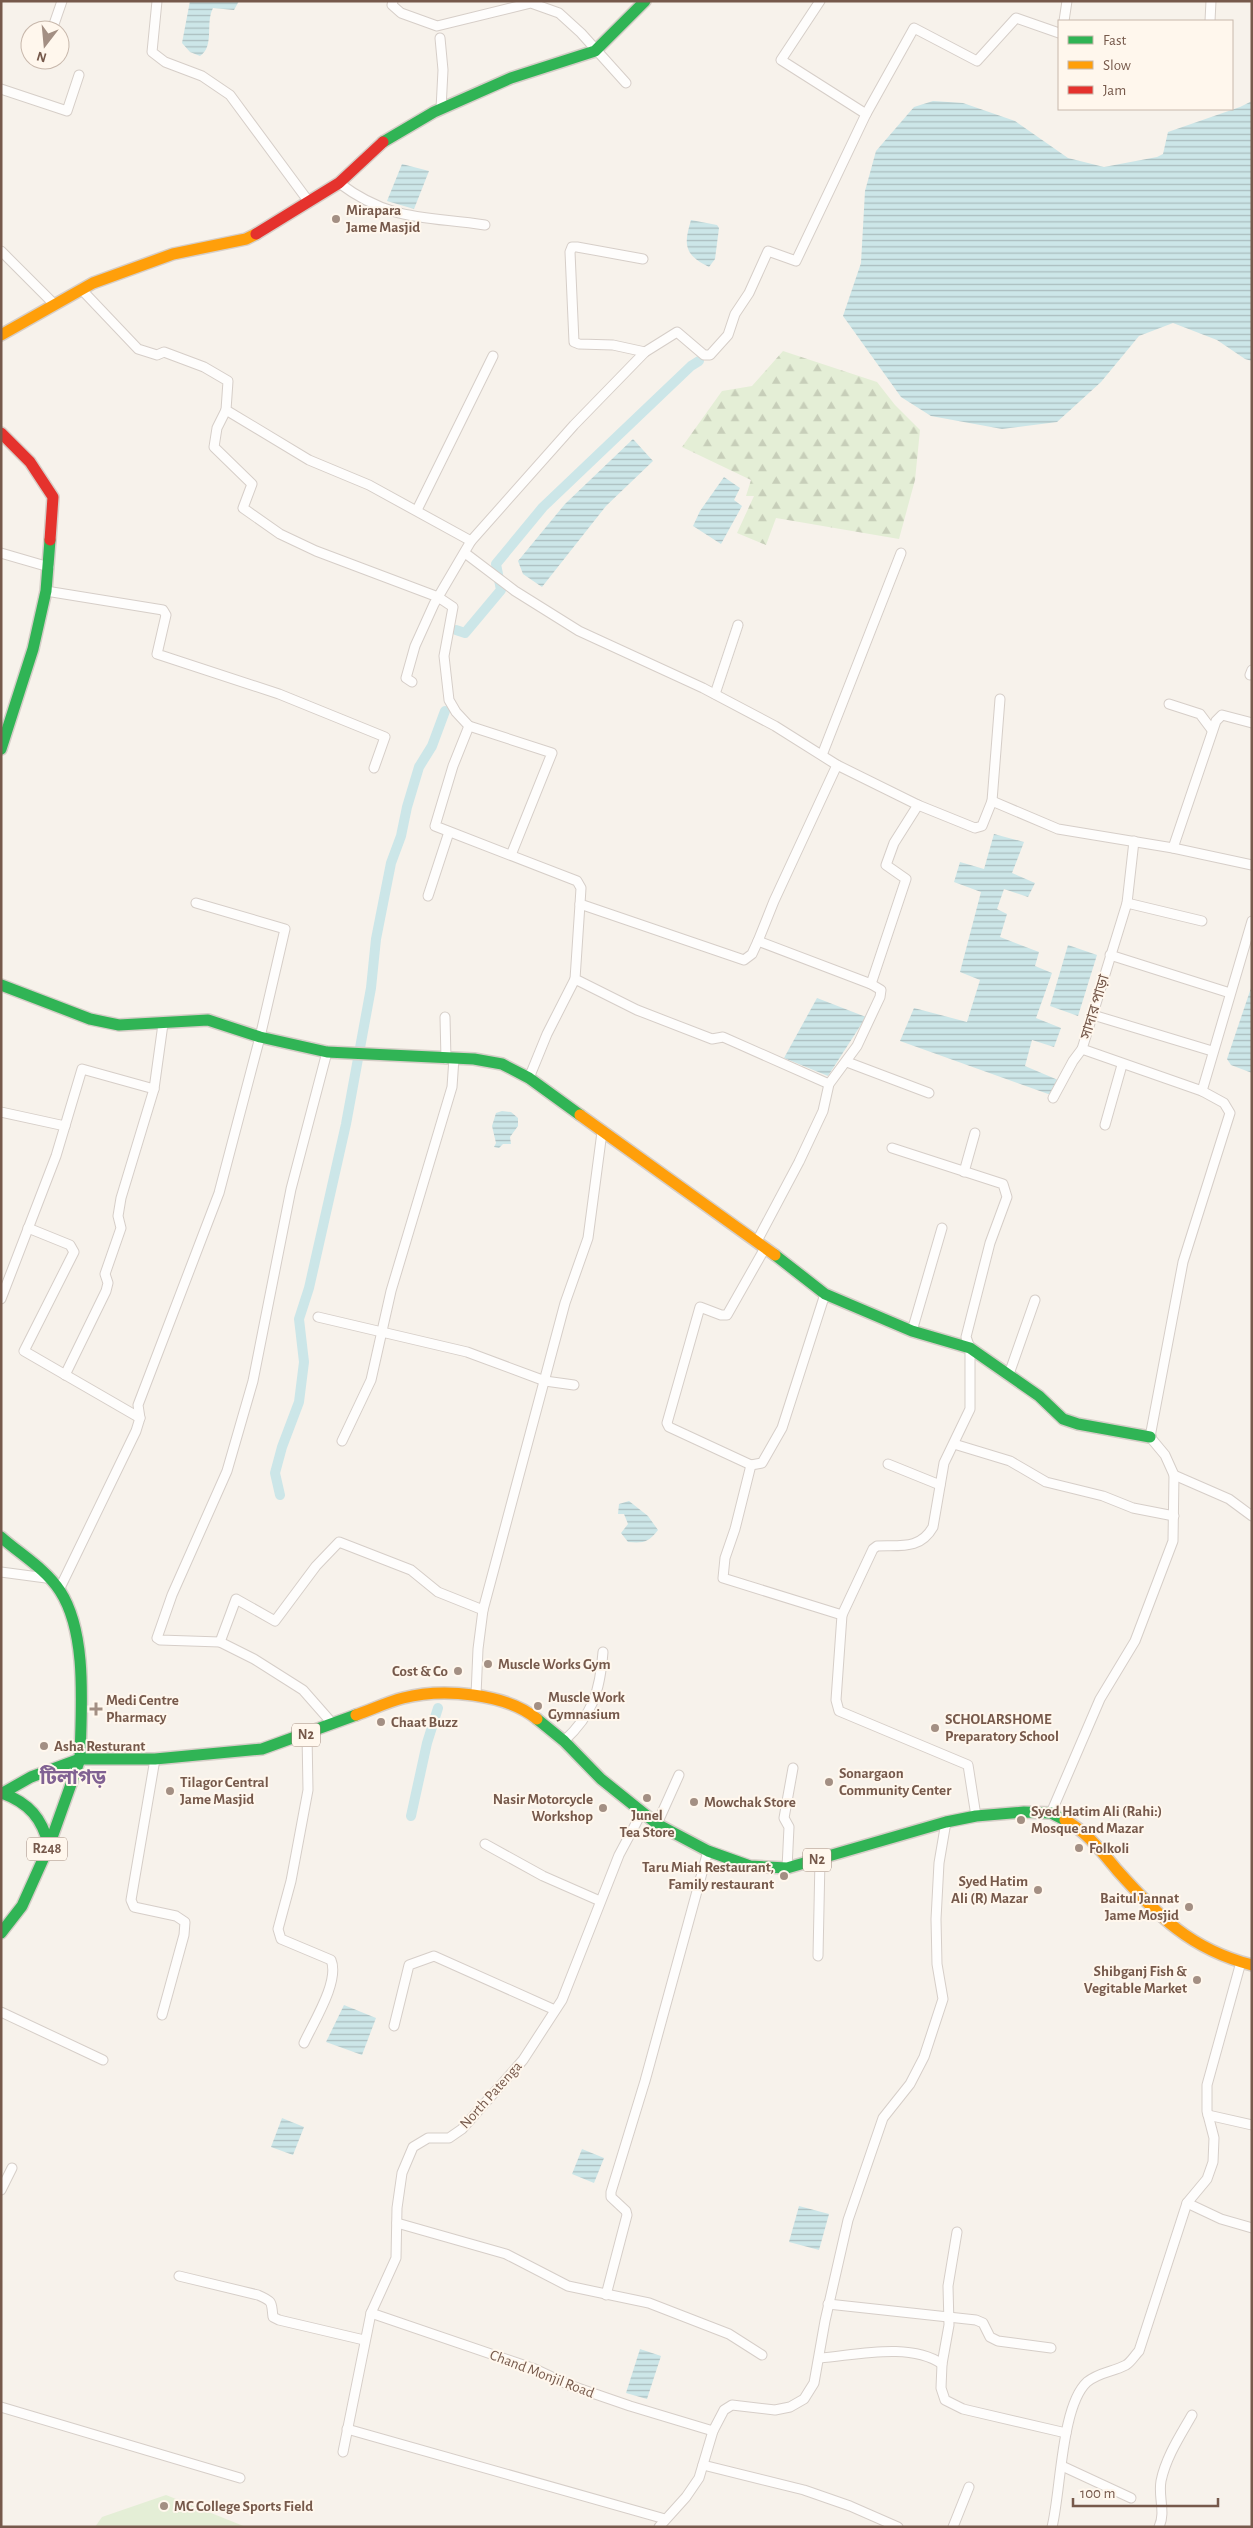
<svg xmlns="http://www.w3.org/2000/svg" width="1253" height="2528" font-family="'Alegreya Sans','Noto Sans Bengali',sans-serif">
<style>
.grass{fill:#e4eed6}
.forest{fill:url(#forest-firs)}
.water{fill:url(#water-rules)}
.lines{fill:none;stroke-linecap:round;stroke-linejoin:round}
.canal{stroke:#cce6e8;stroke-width:10}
.street-casing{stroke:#d6cec8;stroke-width:11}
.fast-casing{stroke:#d6cec8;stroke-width:14}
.slow-casing{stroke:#d6cec8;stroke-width:14}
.jam-casing{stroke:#d6cec8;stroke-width:14}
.street{stroke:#fefdfc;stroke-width:9}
.fast{stroke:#30b455;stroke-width:11}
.slow{stroke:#ff9f0a;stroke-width:11}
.jam{stroke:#e5322d;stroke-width:11}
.poi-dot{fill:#a38f83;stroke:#fff7ed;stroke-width:2}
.labels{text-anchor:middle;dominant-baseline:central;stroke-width:4;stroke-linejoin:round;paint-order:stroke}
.shield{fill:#fff7ed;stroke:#9f887c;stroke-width:1}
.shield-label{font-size:14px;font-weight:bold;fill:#76594b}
.poi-label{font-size:15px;font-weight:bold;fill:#76594b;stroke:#fff7ed;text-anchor:start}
.street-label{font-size:15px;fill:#76594b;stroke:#fff7ed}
.district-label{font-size:20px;font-weight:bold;fill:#816293;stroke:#fff7ed}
</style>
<defs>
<pattern id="forest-firs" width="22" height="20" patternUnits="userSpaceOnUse" patternTransform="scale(1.25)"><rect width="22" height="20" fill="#e4eed6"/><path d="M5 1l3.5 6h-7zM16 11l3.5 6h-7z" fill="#c7ceb9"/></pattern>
<pattern id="water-rules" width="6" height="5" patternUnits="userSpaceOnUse" patternTransform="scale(1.25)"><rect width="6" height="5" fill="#cce6e8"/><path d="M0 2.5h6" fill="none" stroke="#aabdbe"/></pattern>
</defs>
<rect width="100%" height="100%" fill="#f7f2eb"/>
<polygon class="grass" points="166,2495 246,2527 95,2527 102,2517"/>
<polygon class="forest" points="783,351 877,382 895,405 920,430 915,480 899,539 776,518 766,545 737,533 754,496 746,496 751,480 682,447 722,391 752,386"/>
<g class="water">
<path d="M190 1H239L234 10 213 8C205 23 215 46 200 56L190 52 182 43Z"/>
<polygon points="933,101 963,103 1015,121 1068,158 1104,167 1157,157 1163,154 1168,132 1240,107 1252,101 1252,361 1245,359 1217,340 1173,323 1139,336 1101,382 1057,422 1002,429 931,416 901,397 843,316 861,263 865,191 876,151 914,107"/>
<polygon points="402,164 429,171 414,209 387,201"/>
<path d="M691 220 717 225 719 228 715 259 709 267C685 255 683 246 691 220Z"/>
<polygon points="633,439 653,461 606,506 542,587 523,574 518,561 565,504"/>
<polygon points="724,477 740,488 734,500 742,506 721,544 693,526 700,511"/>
<polygon points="994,834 1024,842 1012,873 1035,883 1028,897 1004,889 997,909 1007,914 1000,937 1039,952 1035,966 1052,973 1036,1018 1061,1028 1054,1047 1032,1040 1025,1066 1058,1080 1051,1095 900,1041 914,1008 967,1022 980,980 960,972 981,892 954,882 960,862 984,869"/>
<polygon points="1068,945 1097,955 1078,1016 1050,1006"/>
<polygon points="1252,985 1252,1073 1231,1065 1227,1059"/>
<polygon points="817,998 866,1017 828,1076 784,1058"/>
<polygon points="502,1111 511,1112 518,1118 518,1126 510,1137 511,1144 503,1144 499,1148 494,1147 496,1143 492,1126 496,1113"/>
<path d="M629 1501 648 1516 658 1530C648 1543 643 1543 628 1542L621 1533 628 1524 624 1514H618L619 1504Z"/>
<polygon points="344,2005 376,2018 362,2055 326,2042"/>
<polygon points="282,2118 304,2127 293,2155 271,2147"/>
<polygon points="582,2149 604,2158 594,2183 572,2174"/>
<polygon points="799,2206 829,2214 819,2250 789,2242"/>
<polygon points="640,2349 661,2356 647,2399 626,2393"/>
</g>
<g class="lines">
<g class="canal">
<polyline points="456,630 465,633 501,590 496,564 543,507 691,366 699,361"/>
<polyline points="280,1495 275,1473 282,1447 299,1402 304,1362 299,1319 309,1288 346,1124 371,988 376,939 391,863 401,836 407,807 419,767 432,746 445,711"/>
<polyline points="411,1816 427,1743 438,1708"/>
</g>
<g class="street-casing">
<g id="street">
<polyline points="157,1 152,52 165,62 202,76 230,95 309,202"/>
<polyline points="393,1 392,5 401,13 437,26 531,3 559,13 581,33 626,83"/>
<polyline points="820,1 781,60 866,114 914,28 977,61 1016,18 1059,33"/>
<polyline points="1064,21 1067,1"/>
<polyline points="1210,21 1211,1"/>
<polyline points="52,30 62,1"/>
<polyline points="440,38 443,70 441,109"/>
<polyline points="1,89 67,111 79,75"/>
<path d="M339 183C391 222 425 216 485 225"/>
<polyline points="1,251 54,304"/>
<polyline points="643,259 577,247 572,247 570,252 574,342 579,344 613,345 645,352"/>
<polyline points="81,289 138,349 157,355 164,352 204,367 228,381 226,410 309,460 369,485 471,541"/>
<polyline points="226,410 217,428 214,447 252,484 243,508 280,534 316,551 438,597 453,607 444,656 449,700 456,712 469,726 453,766 435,826 577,881 581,888 580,904 744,960 752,954 758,941"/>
<polyline points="417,510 493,356"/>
<polyline points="1,553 49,567"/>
<polyline points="465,553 515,591 579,631 703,688 775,726 837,765"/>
<polyline points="46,591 163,610 166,615 157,654 279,694 385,737 374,768"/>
<polyline points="1250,675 1252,670"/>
<polyline points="412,682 406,678 415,646 434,604 471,541 574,425 645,352 677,332 704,355 710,355 728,335 735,314 749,293 768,251 796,261 866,114"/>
<polyline points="715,694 738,625"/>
<polyline points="1169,704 1200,714 1212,730"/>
<polyline points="469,726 552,753 511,855"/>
<polyline points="822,755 901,553"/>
<polyline points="992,801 1000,699"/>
<polyline points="1134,841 1127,903 1082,1049 1202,1091"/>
<polyline points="1173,848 1216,721 1222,715 1252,723"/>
<polyline points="428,896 449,832"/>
<polyline points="1127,903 1202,921"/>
<polyline points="580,904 575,979 637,1010 712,1039 723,1037 829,1084"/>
<polyline points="1110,955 1230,993"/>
<polyline points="871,984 906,879 886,865 894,843 918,805"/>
<polyline points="1093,1015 1212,1051"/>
<polyline points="445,1017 446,1059"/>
<polyline points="327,1052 291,1189 253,1381 227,1471 172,1595 157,1638 160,1640 220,1642 254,1659 303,1690 332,1723"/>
<polyline points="847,1062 929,1093"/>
<polyline points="529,1078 547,1034 575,979"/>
<polyline points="1053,1098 1073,1061 1082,1049"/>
<polyline points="1,1112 65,1126"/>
<polyline points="1105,1125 1122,1065"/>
<polyline points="964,1172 975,1133"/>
<polyline points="28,1228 70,1245 74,1252 24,1351 140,1418"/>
<polyline points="757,1241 799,1162 823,1111 829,1084 857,1046 880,997 881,990 871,984 758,941 774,901 837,765 918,805 975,828 982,826 992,801 1058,829 1173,848 1252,865"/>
<polyline points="825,1294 782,1428 762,1463 751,1465 735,1529 725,1558 723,1578 842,1615 836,1700 839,1711 968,1765 976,1816"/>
<polyline points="1,1299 56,1156 82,1069 154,1089 163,1024"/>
<polyline points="318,1317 467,1352 545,1381 574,1385"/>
<polyline points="912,1331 942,1228"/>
<polyline points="1009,1374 1035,1300"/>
<polyline points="65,1375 106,1291 108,1283 105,1274 121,1228 118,1216 121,1198 154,1089"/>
<polyline points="342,1441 371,1380 391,1291 452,1087 454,1058"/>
<polyline points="954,1444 1010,1461 1046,1482 1103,1496 1133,1508 1174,1516"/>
<polyline points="888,1464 940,1485"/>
<polyline points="751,1465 669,1427 667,1423 700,1307 721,1315 727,1315 765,1248"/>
<polyline points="1174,1475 1229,1499 1252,1516"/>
<polyline points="1,1572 46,1578"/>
<polyline points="59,1590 136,1431 140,1418 138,1405 219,1193 260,1037 285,929 196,903"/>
<path d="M842 1615 873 1549 877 1546C900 1545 920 1550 933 1527L944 1463 970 1409V1348L966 1337 990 1243 1007 1197 1003 1184 892 1148"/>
<polyline points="220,1642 236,1599 275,1621 316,1566 339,1542 411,1570 438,1592 483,1610"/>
<polyline points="476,1695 478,1649 483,1610 565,1303 588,1238 602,1132"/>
<path d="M564 1741C593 1714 600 1691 603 1652"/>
<polyline points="155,1759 131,1900 134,1907 176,1916 185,1922 184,1935 162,2015"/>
<polyline points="1051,1813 1100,1699 1135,1641 1173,1541 1174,1475 1165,1455 1150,1437 1183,1262 1230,1113 1224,1103 1202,1091 1252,921"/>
<polyline points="657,1824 679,1775"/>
<polyline points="485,1844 543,1876 600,1901"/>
<polyline points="787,1868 789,1827 784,1818 793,1768"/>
<polyline points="818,1956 820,1859"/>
<polyline points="1,2012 103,2060"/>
<polyline points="394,2026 409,1965 434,1956 555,2010"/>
<path d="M304 2043C313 2023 340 1981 331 1960L281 1939 278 1929 291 1881 308 1790 307 1734"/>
<polyline points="1208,2115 1252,2125"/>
<polyline points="1,2190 12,2168"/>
<polyline points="1187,2203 1221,2219 1252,2228"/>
<polyline points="397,2223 506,2254 568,2286 649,2303 729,2334 762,2355"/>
<polyline points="957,2232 948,2286 949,2325 942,2364 941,2388 945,2400 963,2409 1066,2433"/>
<path d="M179 2276 258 2295C274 2302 271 2302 273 2317L279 2320 364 2340"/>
<polyline points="606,2295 627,2215 626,2211 611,2197 611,2192 645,2081 708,1851"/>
<polyline points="828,2304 976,2320 983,2323 990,2337 998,2341 1051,2348"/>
<polyline points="371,2313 535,2369 569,2385 630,2406 713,2431"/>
<path d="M820 2358C857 2355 910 2342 942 2364"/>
<polyline points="1,2407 240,2478"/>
<polyline points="347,2429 665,2519"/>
<polyline points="343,2452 371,2313 396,2258 397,2208 402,2173 413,2147 428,2138 449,2138 462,2129 523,2060 562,2000 619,1855 642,1812"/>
<polyline points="703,2465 804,2490 850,2506 898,2527"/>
<polyline points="1062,2466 1131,2498"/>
<polyline points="659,2527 686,2497 699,2478 713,2431 724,2410 732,2405 775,2410 790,2407 804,2399 814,2383 825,2321 848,2220 883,2118 910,2084 924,2057 943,1999 937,1964 936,1919 939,1863 946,1822"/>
<polyline points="953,2527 969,2487"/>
<path d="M1052 2527C1061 2491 1061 2406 1087 2382 1099 2372 1113 2372 1126 2365 1131 2362 1135 2355 1139 2351L1187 2203 1207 2179 1213 2162 1214 2138 1207 2111V2085L1241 1962"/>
<path d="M1159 2527C1166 2512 1158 2497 1161 2481 1166 2457 1180 2436 1192 2415"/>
</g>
</g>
<g class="fast-casing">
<g id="fast">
<polyline points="383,142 434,112 511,78 595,51 645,1"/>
<polyline points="1,749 33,649 46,591 50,540"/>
<polyline points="1,985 90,1019 119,1025 208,1020 260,1037 327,1052 474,1059 502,1064 529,1078 580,1115"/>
<polyline points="775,1255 825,1294 912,1331 970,1348 1039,1396 1063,1419 1078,1424 1150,1437"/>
<path d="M1 1537C20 1554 46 1569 60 1591 88 1634 81 1709 80 1759"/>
<polyline points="537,1719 564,1741 601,1779 657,1824 708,1851 750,1866 787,1868 946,1822 976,1816 1024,1812 1051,1813 1065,1820"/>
<path d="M2 1793C29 1803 42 1818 49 1846"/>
<polyline points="1,1794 31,1777 80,1759 155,1759 262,1749 356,1715"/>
<polyline points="1,1933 22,1906 49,1846 80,1759"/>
</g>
</g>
<g class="slow-casing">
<g id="slow">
<polyline points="1,335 93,283 173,254 246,239 256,234"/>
<polyline points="580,1115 775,1255"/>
<path d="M356 1715C371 1710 387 1702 403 1698 442 1688 506 1693 537 1719"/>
<path d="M1065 1820C1087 1832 1101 1851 1117 1870 1158 1916 1190 1949 1252 1965"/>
</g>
</g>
<g class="jam-casing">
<g id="jam">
<polyline points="256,234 339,183 383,142"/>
<polyline points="1,433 30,462 53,497 50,540"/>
</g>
</g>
<use href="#street" class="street"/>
<use href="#fast" class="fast"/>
<use href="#slow" class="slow"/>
<use href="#jam" class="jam"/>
</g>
<g class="poi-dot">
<circle cx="336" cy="219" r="5"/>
<circle cx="488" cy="1664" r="5"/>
<circle cx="458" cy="1671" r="5"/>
<circle cx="538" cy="1706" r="5"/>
<path d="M93.5 1701.5h5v5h5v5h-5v5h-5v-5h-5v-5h5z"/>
<circle cx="381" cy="1722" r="5"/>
<circle cx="935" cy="1728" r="5"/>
<circle cx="44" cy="1746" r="5"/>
<circle cx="829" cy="1782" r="5"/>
<circle cx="170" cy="1791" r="5"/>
<circle cx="647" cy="1798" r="5"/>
<circle cx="694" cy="1802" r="5"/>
<circle cx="603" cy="1808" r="5"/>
<circle cx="1021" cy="1820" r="5"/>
<circle cx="1079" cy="1848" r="5"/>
<circle cx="784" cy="1876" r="5"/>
<circle cx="1038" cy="1890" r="5"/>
<circle cx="1189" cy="1907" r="5"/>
<circle cx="1197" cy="1980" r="5"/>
<circle cx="164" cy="2506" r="5"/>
</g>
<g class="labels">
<g class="shield">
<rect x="292" y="1723.5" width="28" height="23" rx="4"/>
<rect x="27" y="1837.5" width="40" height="23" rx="4"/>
<rect x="803" y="1848.5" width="28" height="23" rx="4"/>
</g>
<g class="shield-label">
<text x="306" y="1735">N2</text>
<text x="47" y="1849">R248</text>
<text x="817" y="1860">N2</text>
</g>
<g class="poi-label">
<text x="346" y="210">Mirapara<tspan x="346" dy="17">Jame Masjid</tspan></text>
<text x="498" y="1664">Muscle Works Gym</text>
<text x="448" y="1671" text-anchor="end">Cost &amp; Co</text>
<text x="548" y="1697">Muscle Work<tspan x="548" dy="17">Gymnasium</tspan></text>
<text x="106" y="1700">Medi Centre<tspan x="106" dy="17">Pharmacy</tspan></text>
<text x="945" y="1719">SCHOLARSHOME<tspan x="945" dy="17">Preparatory School</tspan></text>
<text x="391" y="1722">Chaat Buzz</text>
<text x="54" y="1746">Asha Resturant</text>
<text x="839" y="1773">Sonargaon<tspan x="839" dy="17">Community Center</tspan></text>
<text x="180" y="1782">Tilagor Central<tspan x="180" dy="17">Jame Masjid</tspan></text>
<text x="593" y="1799" text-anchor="end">Nasir Motorcycle<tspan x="593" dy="17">Workshop</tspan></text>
<text x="704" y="1802">Mowchak Store</text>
<text x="1031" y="1811">Syed Hatim Ali (Rahi:)<tspan x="1031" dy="17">Mosque and Mazar</tspan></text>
<text x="647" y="1815" text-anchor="middle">Junel<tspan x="647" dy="17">Tea Store</tspan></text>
<text x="1089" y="1848">Folkoli</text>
<text x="774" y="1867" text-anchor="end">Taru Miah Restaurant,<tspan x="774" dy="17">Family restaurant</tspan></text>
<text x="1028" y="1881" text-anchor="end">Syed Hatim<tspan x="1028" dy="17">Ali (R) Mazar</tspan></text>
<text x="1179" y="1898" text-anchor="end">Baitul Jannat<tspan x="1179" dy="17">Jame Mosjid</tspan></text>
<text x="1187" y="1971" text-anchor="end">Shibganj Fish &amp;<tspan x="1187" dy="17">Vegitable Market</tspan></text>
<text x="174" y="2506">MC College Sports Field</text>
</g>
<g class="street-label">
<text transform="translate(1095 1007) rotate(-73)">সাদার পাড়া</text>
<text transform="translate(491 2095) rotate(-48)">North Patenga</text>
<text transform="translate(542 2374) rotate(21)">Chand Monjil Road</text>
</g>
<g class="district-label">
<text x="73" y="1778">টিলাগড়</text>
</g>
</g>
<rect width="1253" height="2528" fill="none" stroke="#76594b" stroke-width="5"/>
<rect x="1058" y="20" width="175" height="90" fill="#fff7ed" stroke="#c8b8ac"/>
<rect x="1068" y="36" width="25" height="8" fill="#30b455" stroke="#c8b8ac"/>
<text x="1103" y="45" font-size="15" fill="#76594b">Fast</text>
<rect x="1068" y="61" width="25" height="8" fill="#ff9f0a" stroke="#c8b8ac"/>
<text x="1103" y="70" font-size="15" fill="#76594b">Slow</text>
<rect x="1068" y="86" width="25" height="8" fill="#e5322d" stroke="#c8b8ac"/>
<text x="1103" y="95" font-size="15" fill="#76594b">Jam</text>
<g transform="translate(45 45) rotate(196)"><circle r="24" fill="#fff7ed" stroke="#c8b8ac"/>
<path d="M0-4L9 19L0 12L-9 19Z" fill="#a38f83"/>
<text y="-8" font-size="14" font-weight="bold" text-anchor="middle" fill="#76594b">N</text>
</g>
<path d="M1073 2498v8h145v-8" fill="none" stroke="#76594b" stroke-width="2.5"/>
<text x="1080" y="2498" font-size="15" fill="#76594b" stroke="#fff7ed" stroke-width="4" paint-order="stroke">100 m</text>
</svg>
